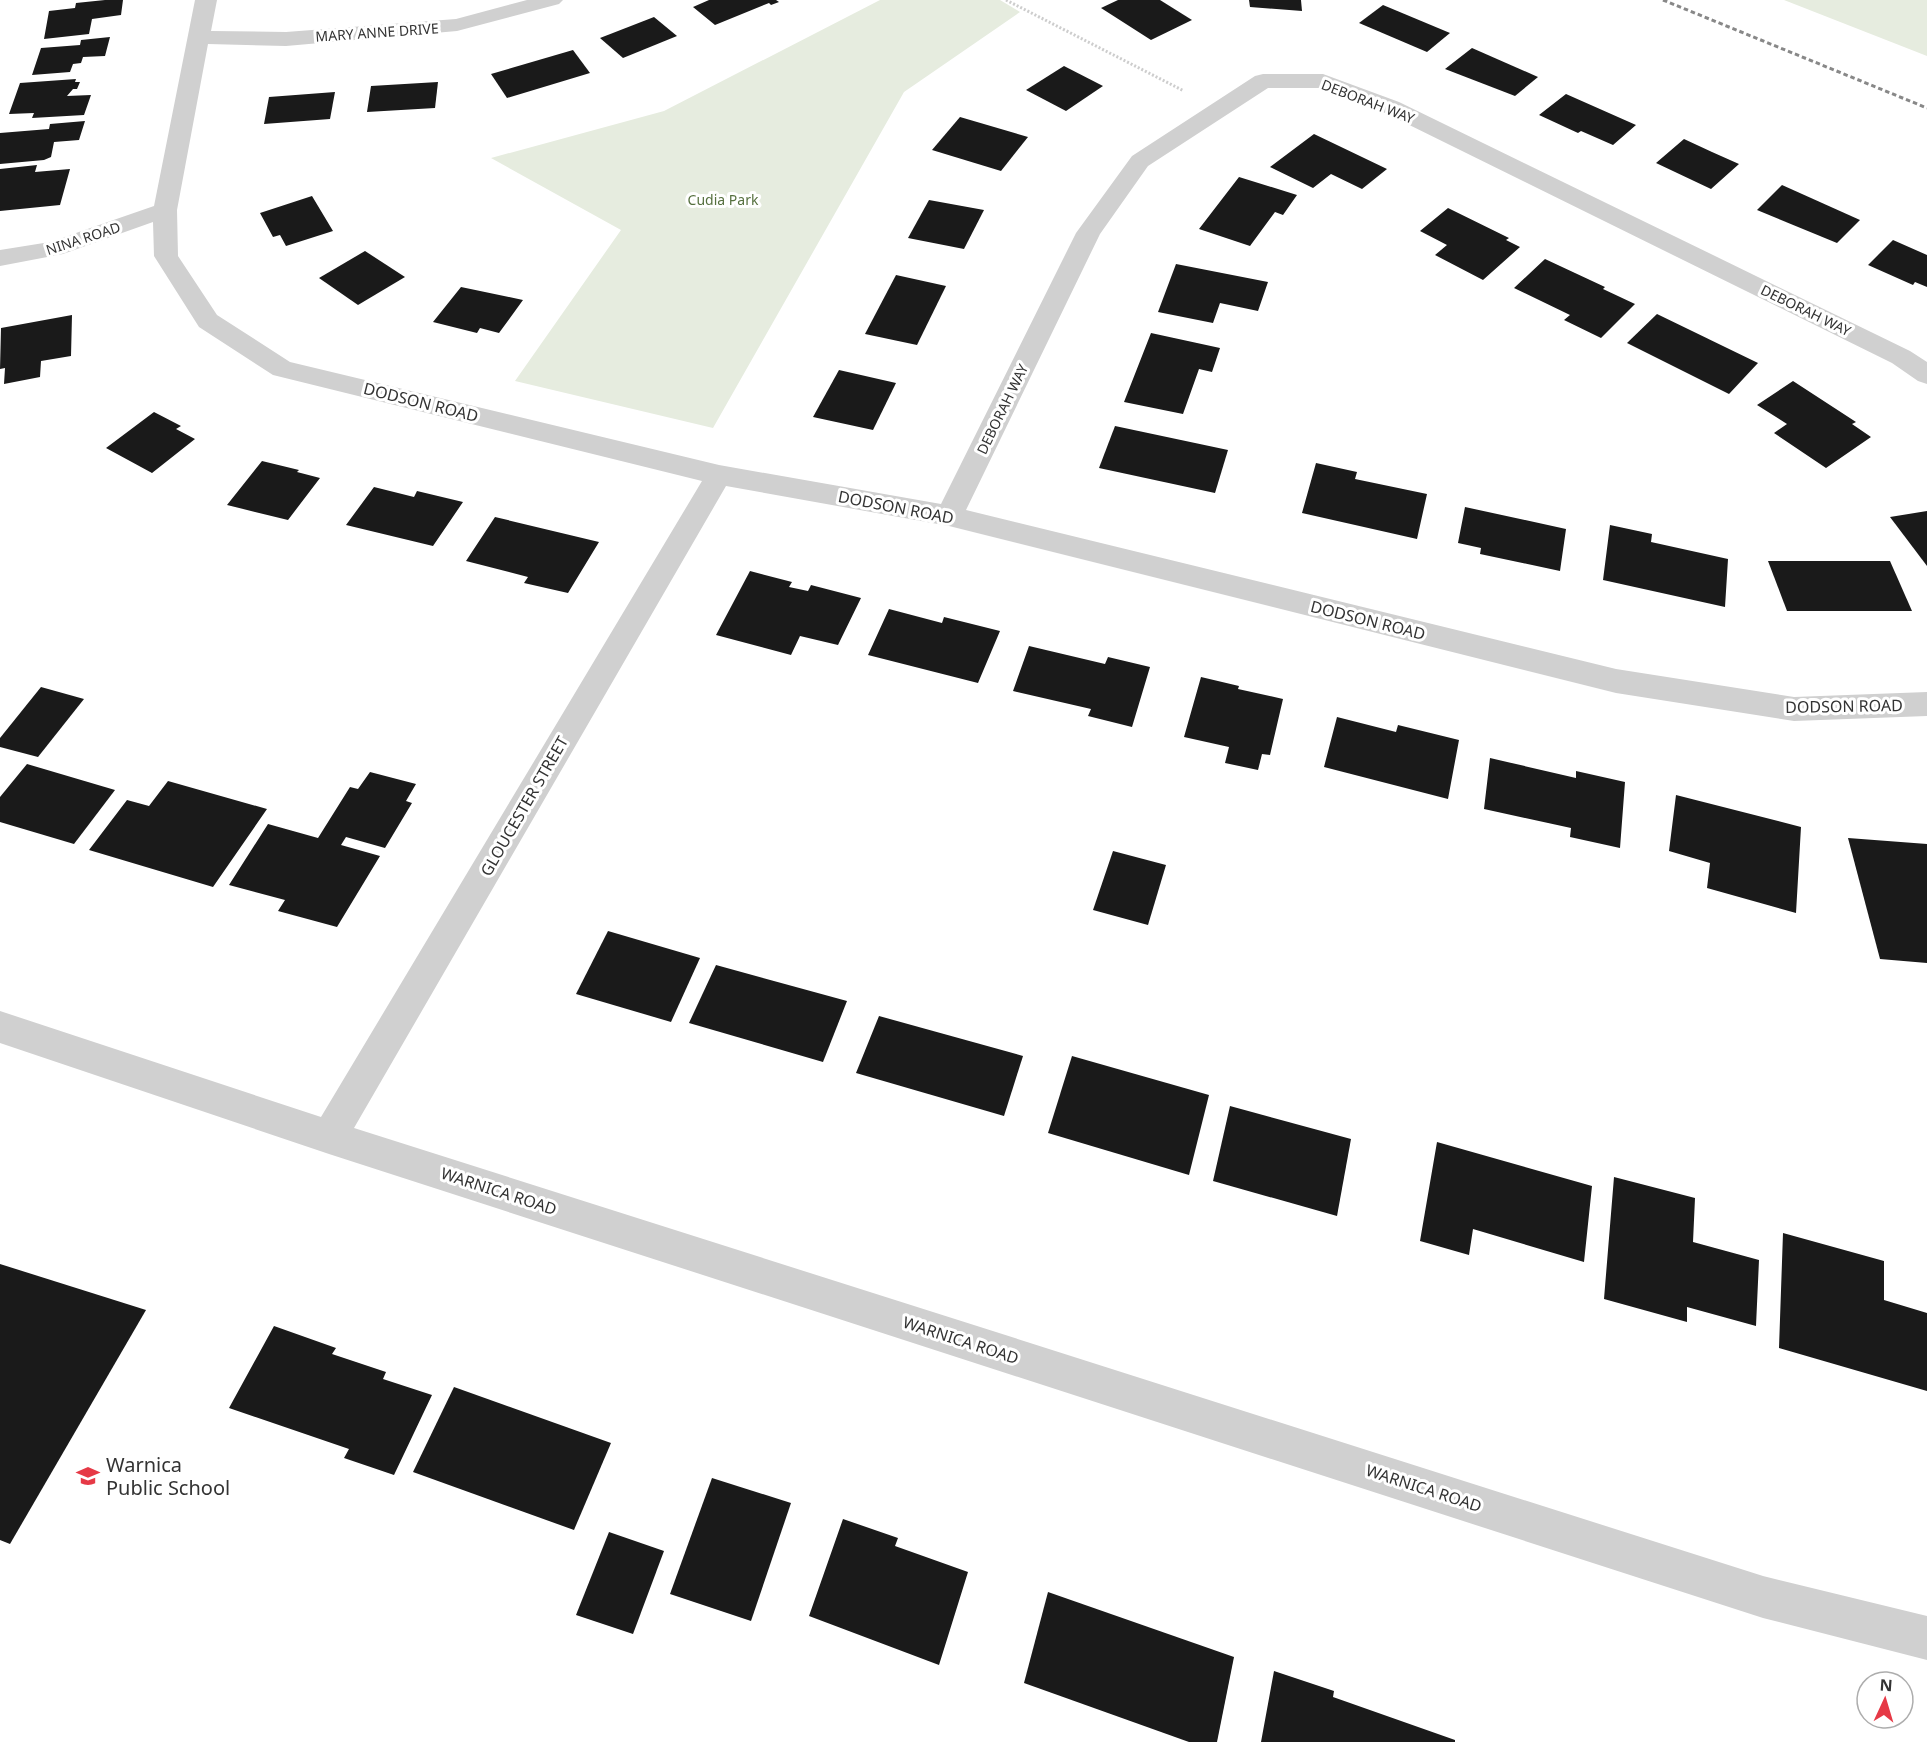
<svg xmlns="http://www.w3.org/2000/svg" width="1927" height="1742" font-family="'Noto Sans',sans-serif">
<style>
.green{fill:#e6ecdf}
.building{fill:#1a1a1a}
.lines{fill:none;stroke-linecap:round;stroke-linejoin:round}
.path{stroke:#cdcdcd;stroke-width:3;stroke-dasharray:2 2;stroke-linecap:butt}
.minor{fill:#d0d0d0;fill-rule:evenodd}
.rail{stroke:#888;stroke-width:3;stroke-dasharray:4.5 3;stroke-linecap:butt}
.labels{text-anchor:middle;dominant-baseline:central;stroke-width:6;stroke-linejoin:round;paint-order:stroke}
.far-street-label{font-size:14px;fill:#333;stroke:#fff}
.far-park-label{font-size:14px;fill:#56703f;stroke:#fff}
.street-label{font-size:16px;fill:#333;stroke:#fff}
.near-poi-label{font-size:20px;fill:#333;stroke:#fff;text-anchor:start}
</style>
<rect width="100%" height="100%" fill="#fff"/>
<g class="green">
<polygon points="880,0 1000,0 1020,12 904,92 713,428 515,381 621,230 491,158 664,111"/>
<polygon points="1784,0 1927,0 1927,56"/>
</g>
<g class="building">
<polygon points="105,0 123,0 121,15 92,19 89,34 44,39 49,11 75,8 76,3"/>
<polygon points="709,0 776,0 779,2 771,5 769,3 715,25 693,7"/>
<polygon points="1118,0 1160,0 1192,20 1151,40 1101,8"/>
<polygon points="1249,0 1301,0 1302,11 1250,7"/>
<polygon points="1383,5 1450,33 1427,52 1359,23"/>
<polygon points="654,17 677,36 623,58 600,38"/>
<polygon points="110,37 105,56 83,57 81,63 73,64 70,72 32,75 41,48 80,45 81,40"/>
<polygon points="1472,48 1538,77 1515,96 1445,69"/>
<polygon points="573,50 590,73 507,98 491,74"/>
<polygon points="1064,66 1103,86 1066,111 1026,90"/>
<polygon points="76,79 75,82 80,82 77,89 73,89 67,96 91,95 84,115 32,118 34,113 9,114 20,83"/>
<polygon points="438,82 435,108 367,112 371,86"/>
<polygon points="335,92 330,119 264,124 269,97"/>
<polygon points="1566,94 1636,125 1613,145 1581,131 1578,133 1539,115"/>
<polygon points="960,117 1028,137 1001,171 932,150"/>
<polygon points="85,121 79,140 54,142 51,157 44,160 0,164 0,133 49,129 50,124"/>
<polygon points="1314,134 1387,169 1362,189 1331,174 1313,188 1270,167"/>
<polygon points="1684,139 1712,152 1739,164 1711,189 1656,163"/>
<polygon points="37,165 35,172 70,169 60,205 0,211 0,169"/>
<polygon points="1239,177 1297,195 1283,215 1275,212 1250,246 1199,229"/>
<polygon points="1782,185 1860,220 1837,243 1757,210"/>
<polygon points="312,196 333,231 286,246 280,235 273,237 260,213"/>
<polygon points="929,200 984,210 964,249 908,238"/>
<polygon points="1448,208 1509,238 1506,240 1520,247 1483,280 1435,255 1447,245 1420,231"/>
<polygon points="1893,240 1927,255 1927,287 1915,282 1913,285 1868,265"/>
<polygon points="365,251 405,277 358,305 319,278"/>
<polygon points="1545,259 1605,287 1603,289 1635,304 1601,338 1564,320 1570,315 1514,288"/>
<polygon points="1176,264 1268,282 1258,311 1220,303 1213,323 1158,312"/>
<polygon points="896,275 946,286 917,345 865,334"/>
<polygon points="461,287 523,300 499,333 480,328 477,333 433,322"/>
<polygon points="1657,314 1758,363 1729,394 1627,343"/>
<polygon points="72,315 71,356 41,361 40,377 4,384 5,368 0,369 1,328"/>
<polygon points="1151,333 1220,348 1212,372 1199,369 1183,414 1124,402"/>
<polygon points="839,370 896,383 873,430 813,417"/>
<polygon points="1793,381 1856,422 1852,424 1871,437 1826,468 1774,433 1787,424 1757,405"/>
<polygon points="154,412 181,426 176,429 195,439 152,473 106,448"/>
<polygon points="1115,426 1228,450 1215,493 1099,468"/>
<polygon points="262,461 299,470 297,472 320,478 288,520 227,505"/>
<polygon points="1316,463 1357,472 1355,479 1427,494 1417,539 1302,513"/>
<polygon points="374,487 414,497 417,491 463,502 433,546 346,525"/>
<polygon points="1465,507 1566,529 1560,571 1480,554 1481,548 1458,543"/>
<polygon points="1927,511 1927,566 1890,517"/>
<polygon points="495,517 599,542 568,593 524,583 528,577 466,561"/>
<polygon points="1610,525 1652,534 1651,542 1728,559 1725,607 1603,580"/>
<polygon points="1768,561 1890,561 1912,611 1787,611"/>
<polygon points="750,571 792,582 789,587 808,591 811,585 861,598 838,645 800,636 791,655 716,635"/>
<polygon points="889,609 942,623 944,617 1000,631 978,683 868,655"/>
<polygon points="1029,646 1105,664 1108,657 1150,667 1132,727 1088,716 1091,709 1013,691"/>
<polygon points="1201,677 1239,686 1238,689 1283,699 1270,755 1262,754 1258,770 1225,763 1229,747 1184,737"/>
<polygon points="41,687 84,699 38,757 0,747 0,738"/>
<polygon points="1337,717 1396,732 1398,725 1459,740 1448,799 1324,767"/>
<polygon points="1490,758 1576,778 1576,771 1625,782 1620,848 1570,837 1571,828 1484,809"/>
<polygon points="27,764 115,790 74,844 0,822 0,797"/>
<polygon points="370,772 416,784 406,801 412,803 385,848 346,837 341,845 380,856 337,927 278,911 285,900 229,885 268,824 318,838 350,787 358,789"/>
<polygon points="168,781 267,809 213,887 89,850 127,800 149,806"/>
<polygon points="1676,795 1801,827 1796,913 1707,888 1710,863 1669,851"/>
<polygon points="1848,838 1927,844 1927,963 1880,959"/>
<polygon points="1113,851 1166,865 1148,925 1093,910"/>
<polygon points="608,931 700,958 671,1022 576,994"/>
<polygon points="716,965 847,1001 823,1062 689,1023"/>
<polygon points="879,1016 1023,1056 1004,1116 856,1073"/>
<polygon points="1072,1056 1209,1095 1189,1175 1048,1133"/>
<polygon points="1230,1106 1351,1139 1337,1216 1213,1181"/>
<polygon points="1437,1142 1592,1186 1584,1262 1473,1229 1469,1255 1420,1241"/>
<polygon points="1614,1177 1695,1198 1693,1242 1759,1260 1756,1326 1687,1307 1687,1322 1604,1299"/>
<polygon points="1783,1233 1884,1261 1884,1300 1927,1313 1927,1391 1779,1348"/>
<polygon points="0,1264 146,1310 10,1544 0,1540"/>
<polygon points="274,1326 336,1348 332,1354 386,1372 383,1379 432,1395 394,1475 344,1458 349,1449 229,1408"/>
<polygon points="454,1387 611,1443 574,1530 413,1472"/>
<polygon points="712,1478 791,1503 751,1621 670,1594"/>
<polygon points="843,1519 898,1538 895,1546 968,1572 939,1665 809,1616"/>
<polygon points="609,1532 664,1551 633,1634 576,1615"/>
<polygon points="1048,1592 1234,1657 1217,1742 1189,1742 1024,1683"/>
<polygon points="1274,1671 1334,1691 1333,1697 1455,1740 1455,1742 1261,1742"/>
</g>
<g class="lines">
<polyline class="path" points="1006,0 1184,91"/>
<polygon class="minor" points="195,0 217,0 211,31 286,32 456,19 527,0 563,0 559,4 457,31 286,46 208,44 177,210 178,256 217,315 290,362 719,465 941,504 1076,233 1132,156 1255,76 1263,74 1323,74 1399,102 1910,351 1927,362 1927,384 1918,381 1892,363 1383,112 1320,88 1268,88 1148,166 1100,234 966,510 1616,669 1794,697 1927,692 1927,716 1794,721 1616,693 949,526 726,486 354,1128 1763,1576 1927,1616 1927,1660 1763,1618 329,1154 0,1043 0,1011 321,1117 702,481 273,375 199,327 154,256 153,222 63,254 0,266 0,250 50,242 154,206"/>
<polyline class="rail" points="1663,0 1927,108"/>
</g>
<defs>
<g id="school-bare" transform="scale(1.8)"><path d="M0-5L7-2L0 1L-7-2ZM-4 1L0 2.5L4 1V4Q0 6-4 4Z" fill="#e63946" stroke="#fff" stroke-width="2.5" paint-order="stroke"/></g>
</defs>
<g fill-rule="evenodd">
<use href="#school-bare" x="88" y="1476"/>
</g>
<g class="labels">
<g class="far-street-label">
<text transform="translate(377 32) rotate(-4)">MARY ANNE DRIVE</text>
<text transform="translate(1368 101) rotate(21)">DEBORAH WAY</text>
<text transform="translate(83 238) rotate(-18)">NINA ROAD</text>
<text transform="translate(1806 310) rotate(26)">DEBORAH WAY</text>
<text transform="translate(1002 409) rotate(-64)">DEBORAH WAY</text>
</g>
<g class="far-park-label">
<text x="723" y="199">Cudia Park</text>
</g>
<g class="street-label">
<text transform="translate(421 402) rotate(14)">DODSON ROAD</text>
<text transform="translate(896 507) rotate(11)">DODSON ROAD</text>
<text transform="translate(1368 620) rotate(14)">DODSON ROAD</text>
<text transform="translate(1844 706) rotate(-1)">DODSON ROAD</text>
<text transform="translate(524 806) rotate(-60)">GLOUCESTER STREET</text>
<text transform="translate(499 1191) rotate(18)">WARNICA ROAD</text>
<text transform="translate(961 1340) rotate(18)">WARNICA ROAD</text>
<text transform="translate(1424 1488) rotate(18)">WARNICA ROAD</text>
</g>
<g class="near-poi-label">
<text x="106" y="1464">Warnica<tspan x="106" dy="23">Public School</tspan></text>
</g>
</g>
<g transform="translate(1885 1700) rotate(4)"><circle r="28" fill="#ffffff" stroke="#adadad" stroke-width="1.5"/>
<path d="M0-4.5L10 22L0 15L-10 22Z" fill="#e63946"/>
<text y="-9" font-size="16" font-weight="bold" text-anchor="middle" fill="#333333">N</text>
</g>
</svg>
